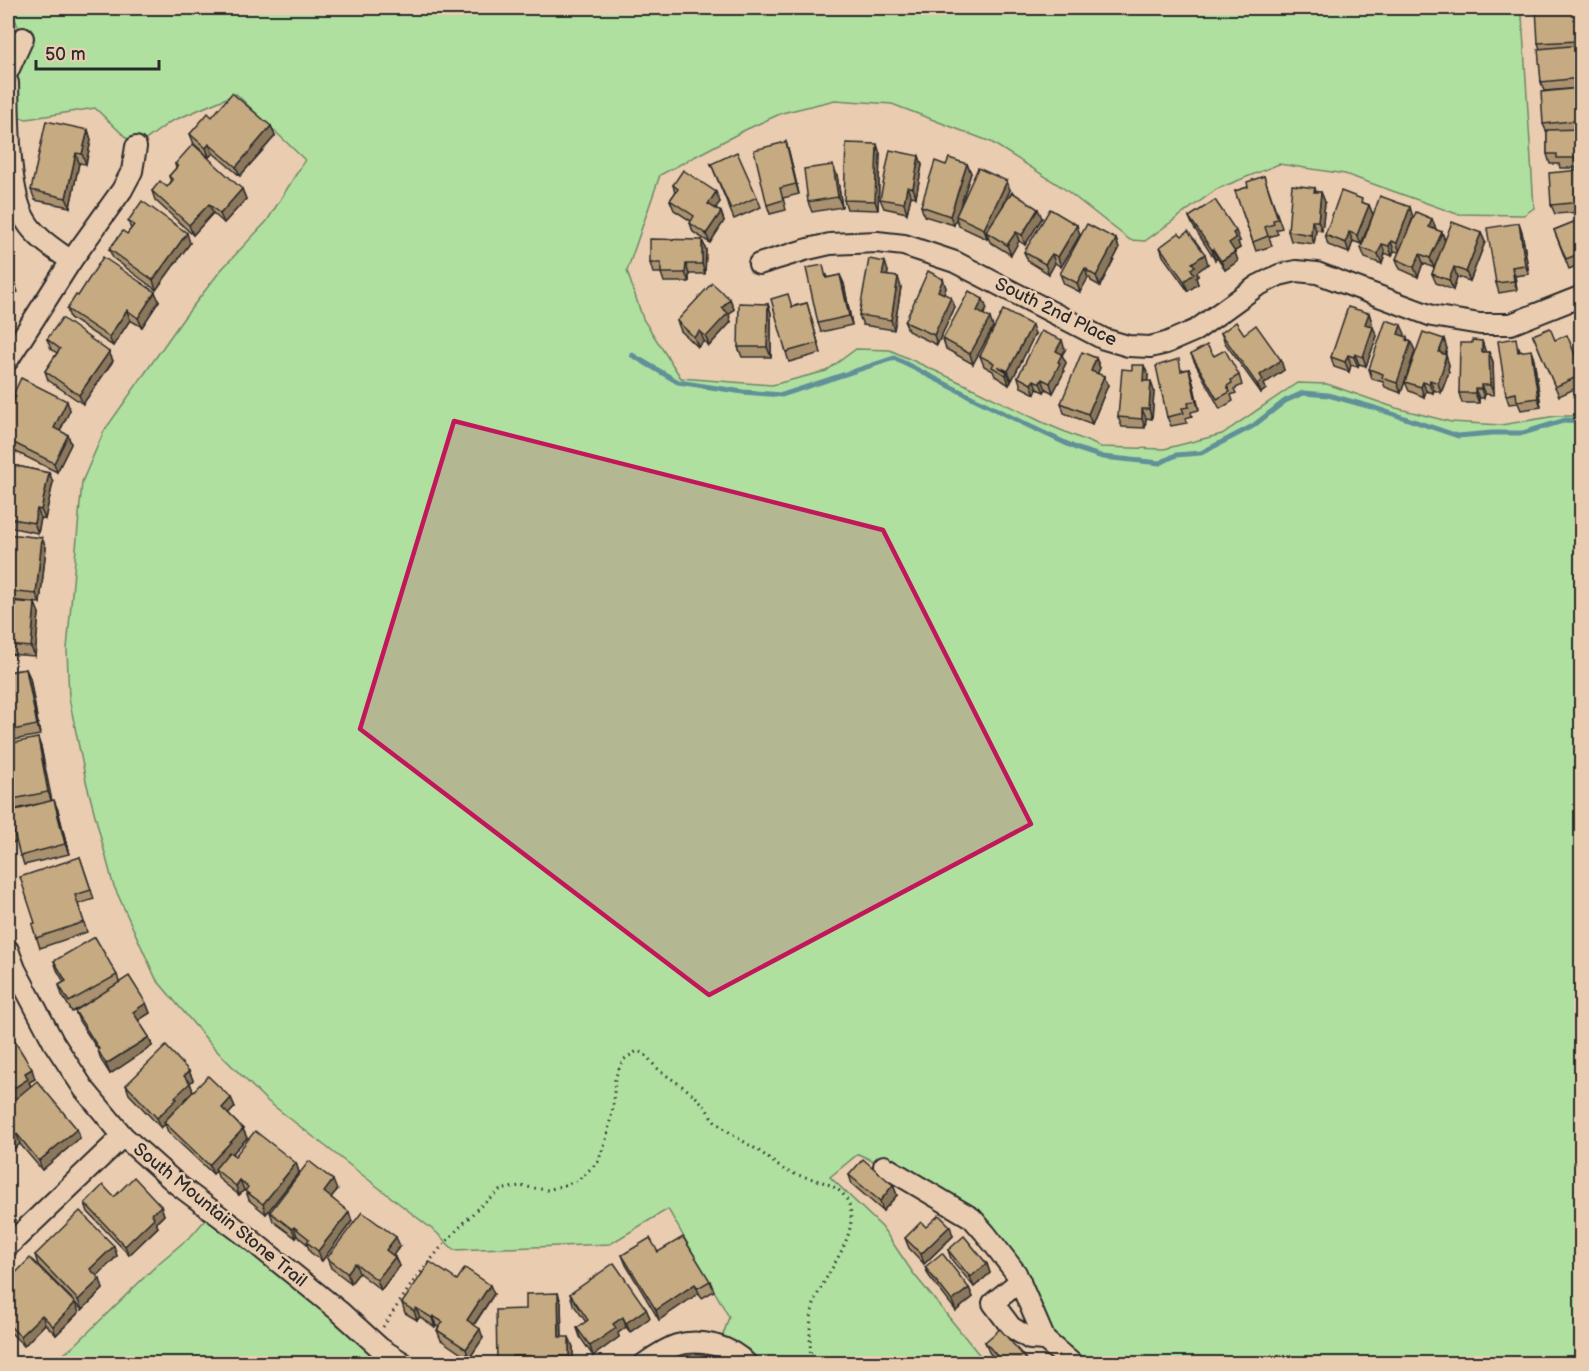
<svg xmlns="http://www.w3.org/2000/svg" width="1589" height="1371" font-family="'Balsamiq Sans',sans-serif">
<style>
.green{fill:#afe0a0;stroke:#6d8666;stroke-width:1.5}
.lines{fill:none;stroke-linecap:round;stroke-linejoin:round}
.stream{stroke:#609098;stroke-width:5}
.minor-casing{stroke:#2b2b2b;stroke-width:24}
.path{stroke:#2b2b2b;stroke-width:3;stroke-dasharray:1.5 4.5;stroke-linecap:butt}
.minor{stroke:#eaccb0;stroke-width:20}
.wall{fill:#aa9270;stroke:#2b2b2b;stroke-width:1.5}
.shaded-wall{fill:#8b775b;stroke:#2b2b2b;stroke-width:1.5}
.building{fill:#c6aa82;stroke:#2b2b2b;stroke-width:1.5}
.marked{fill:#c2185b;fill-opacity:0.2;stroke:#c2185b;stroke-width:4.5;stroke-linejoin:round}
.labels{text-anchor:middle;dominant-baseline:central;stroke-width:5;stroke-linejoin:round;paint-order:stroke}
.street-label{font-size:18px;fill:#2b2b2b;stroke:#eaccb0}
</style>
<rect width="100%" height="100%" fill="#eaccb0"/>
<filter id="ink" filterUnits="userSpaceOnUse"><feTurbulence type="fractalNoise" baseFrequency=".0167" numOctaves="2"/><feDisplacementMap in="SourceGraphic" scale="12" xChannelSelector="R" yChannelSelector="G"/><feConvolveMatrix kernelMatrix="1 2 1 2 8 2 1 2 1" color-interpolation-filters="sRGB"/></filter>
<g filter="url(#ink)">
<g class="green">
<polygon points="10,8 1516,8 1522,16 1534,208 1524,215 1457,214 1345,174 1279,164 1217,189 1145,241 1130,240 1062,187 991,142 892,104 835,100 782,113 745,130 660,175 627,271 643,319 681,378 772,385 826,371 856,349 890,350 966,385 1044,423 1101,447 1164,449 1222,434 1297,383 1327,384 1396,408 1451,422 1501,425 1556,416 1581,416 1581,1363 1073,1363 1045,1340 985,1233 884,1166 858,1154 830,1177 882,1227 913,1273 986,1363 747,1363 719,1347 729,1317 668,1209 610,1244 454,1250 437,1233 266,1100 214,1048 156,979 113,884 86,781 69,698 67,649 82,482 104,431 183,319 221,270 267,221 305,160 236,94 170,122 136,147 95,108 27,119 9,116 8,83 23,38"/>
<polygon points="213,1211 405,1364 51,1364 74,1346 160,1262 192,1235"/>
</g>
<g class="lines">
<polyline class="stream" points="632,355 678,382 743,392 782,395 894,358 1027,425 1078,449 1103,457 1160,463 1176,455 1201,453 1253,426 1285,401 1303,393 1328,395 1375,408 1458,436 1492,433 1523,433 1566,420 1582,421"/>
<g class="minor-casing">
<g id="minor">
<polyline points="8,71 23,38"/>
<path d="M8 83C9 120 8 191 26 221 36 238 56 250 71 261"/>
<polyline points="759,264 808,249 830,244 877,242 904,245 955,262 1104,339 1128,346 1150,347 1166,343 1196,330 1257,286 1279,275 1296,271 1317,273 1432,316 1480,324 1511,324 1582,296"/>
<polyline points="8,360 71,261 122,190 132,171 136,147"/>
<polyline points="8,950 15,969 54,1043 84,1089 123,1136 178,1185 250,1239 339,1311 380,1348 405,1364"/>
<polyline points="884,1166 972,1218 985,1233 1016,1273 1045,1340 1073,1364"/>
<polyline points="8,1246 123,1136"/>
<polyline points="1020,1281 993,1303 1011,1327 1030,1339 1045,1340"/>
<path d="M644 1364C654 1357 665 1349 677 1345 700 1338 731 1346 747 1364"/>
</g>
</g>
<path class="path" d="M383 1327 413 1282 442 1246 477 1209 500 1190 519 1186 548 1190 577 1181 598 1162 606 1140 613 1108 615 1078 623 1060 637 1051C649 1055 649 1061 657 1068 671 1080 688 1088 701 1102 707 1108 710 1117 717 1123 730 1134 745 1142 759 1151 768 1157 780 1169 789 1172 812 1181 849 1181 851 1215 853 1242 826 1274 816 1298 808 1319 810 1340 811 1361L813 1364"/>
<use href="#minor" class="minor"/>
</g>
<g class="wall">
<polygon points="1581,8 1581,88 1544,91 1541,82 1540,49 1538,43"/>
<polygon points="1581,88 1581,168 1560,168 1559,164 1550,164 1547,154 1547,133 1543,124"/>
<polygon points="212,117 271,126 275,136 240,176 213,153 209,157 194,144 190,134"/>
<polygon points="88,130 91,140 86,164 79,163 70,207 35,200 31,190"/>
<polygon points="786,142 789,152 799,194 783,198 786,210 770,214 767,205"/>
<polygon points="880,154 878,210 847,209 844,200"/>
<polygon points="919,156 922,165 916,197 911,196 907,213 884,208 880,199"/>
<polygon points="175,164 242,189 246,199 224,223 213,213 193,235 155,200 152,191 167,187 171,182 169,176 176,168"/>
<polygon points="711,164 757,197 761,207 734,219"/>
<polygon points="967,164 971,173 959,209 1010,190 1002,207 1042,218 1025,245 1019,241 1011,255 990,242 988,237 987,239 959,226 956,218 954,225 924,216 921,206 946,165"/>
<polygon points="1581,170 1581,212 1555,214 1551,205"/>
<polygon points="837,175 842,207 812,212 808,202"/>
<polygon points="1264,176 1282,228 1276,230 1278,234 1269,237 1272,246 1256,251 1235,191 1248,187"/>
<polygon points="673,185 720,202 715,208 721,212 724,221 710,243 693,232 690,223 691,221 674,210 670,200 675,193"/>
<polygon points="1315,188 1316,192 1321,192 1325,202 1322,231 1316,230 1314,244 1291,241 1288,231"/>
<polygon points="1364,203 1369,205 1373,215 1361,244 1353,241 1349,253 1328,245 1325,235"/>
<polygon points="1189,217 1240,241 1238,242 1240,248 1234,251 1238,261 1225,270 1217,258 1215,260 1193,226"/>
<polygon points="1413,217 1408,233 1432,219 1436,230 1442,232 1445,241 1481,233 1485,242 1470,281 1457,277 1453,290 1436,283 1432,274 1440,254 1434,268 1423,263 1418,277 1400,269 1396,259 1399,252 1394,251 1392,256 1385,253 1382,264 1365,258 1361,248"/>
<polygon points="1581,219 1581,264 1569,269 1554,230"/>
<polygon points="128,221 190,243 156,290 113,258 109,249 127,234 131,229"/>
<polygon points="1519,223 1522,232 1529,274 1515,276 1517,290 1499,293 1496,283"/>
<polygon points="1080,235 1061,267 1055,263 1049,274 1028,261 1024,252"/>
<polygon points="1116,239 1119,249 1100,286 1091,281 1090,278 1088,278 1080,292 1064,284 1060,274"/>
<polygon points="702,240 706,250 705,274 689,274 689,282 664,282 661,273 653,273 650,263"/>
<polygon points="1160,247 1208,264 1197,272 1198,276 1196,278 1198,284 1188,291 1163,256"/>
<polygon points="8,266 18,292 8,296"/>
<polygon points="888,271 887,276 901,287 894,330 863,325 859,315"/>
<polygon points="827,274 827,278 840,275 844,284 852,325 821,332 818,323"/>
<polygon points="943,279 946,288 944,294 955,307 937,345 908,331 905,322"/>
<polygon points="78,296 159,301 142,327 130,320 113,346 70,318 67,309"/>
<polygon points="730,299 734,309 729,315 731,322 709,346 704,341 698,347 681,331 677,321"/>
<polygon points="807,303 821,353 789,362 786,352 793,306"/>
<polygon points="768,304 771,313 771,357 742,357 738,347"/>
<polygon points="987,309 983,314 993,327 973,364 946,349 943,339"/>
<polygon points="1369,313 1372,323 1371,326 1377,336 1366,366 1359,364 1358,367 1351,365 1349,372 1334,367 1331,357"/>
<polygon points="1221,333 1284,370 1264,384 1266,389 1261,393 1225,343"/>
<polygon points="1035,334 1012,380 1010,379 1011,382 1009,385 995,376 993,371 984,366 980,356"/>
<polygon points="1405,334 1404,336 1409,341 1411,342 1415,351 1401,393 1385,387 1383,382 1372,379 1369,369"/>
<polygon points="1533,335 1555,340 1581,369 1581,386 1559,396"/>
<polygon points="47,339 109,352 113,361 83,404 48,380 45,371 57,353 51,349"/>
<polygon points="1444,339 1447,349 1445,355 1449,365 1448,369 1449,372 1441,393 1434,390 1433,393 1426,391 1424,397 1409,391 1405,382"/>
<polygon points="1482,341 1485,352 1489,352 1493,362 1494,395 1485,394 1484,398 1479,398 1479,403 1462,403 1459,393 1472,343"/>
<polygon points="1519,348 1520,351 1534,359 1541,407 1521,410 1518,403 1509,404 1506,395"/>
<polygon points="1065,350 1062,355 1066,363 1063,369 1064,372 1053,393 1046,389 1044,392 1037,389 1035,394 1021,387 1018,377"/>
<polygon points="1191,354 1214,356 1239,375 1242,385 1234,389 1236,393 1231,395 1233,401 1220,409 1195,363"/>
<polygon points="1096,358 1100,368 1097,374 1108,385 1092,424 1064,413 1061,403"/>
<polygon points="1189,369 1192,378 1199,410 1191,412 1192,416 1186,418 1187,423 1171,426 1167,417 1182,370"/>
<polygon points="1132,370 1148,375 1147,381 1154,391 1152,419 1146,418 1145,428 1122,427 1118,417"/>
<polygon points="13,395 70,410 60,431 68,435 71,444 57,472 8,448 8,412 14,398"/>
<polygon points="8,464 49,473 53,482 45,519 41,518 38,533 8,527"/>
<polygon points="8,534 46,547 40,603 8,600"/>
<polygon points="8,601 39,613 35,656 8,654"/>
<polygon points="26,669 30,678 40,735 8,741 8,672"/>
<polygon points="8,744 41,747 51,801 58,810 69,854 24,865 17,842 10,843 8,837 8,812 38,804 8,811"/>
<polygon points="80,857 94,899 78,904 87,932 40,948 32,924 35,923"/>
<polygon points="54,961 117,975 119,982 146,1003 150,1013 138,1020 149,1037 152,1046 110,1074 101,1060 98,1050 79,1021 75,1011 86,1004 72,1012 62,995 59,985 64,982 57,970"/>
<polygon points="8,1037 35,1079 29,1082 31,1086 77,1129 80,1138 42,1170 20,1144 11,1151 8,1146 8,1105 14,1100 8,1104"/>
<polygon points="189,1071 193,1080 190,1083 193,1091 231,1098 235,1107 228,1114 243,1129 247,1138 232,1154 235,1156 296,1163 299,1172 266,1214 249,1200 246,1191 244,1190 239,1195 219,1179 216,1171 213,1174 168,1132 165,1124 161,1128 129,1094 126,1085"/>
<polygon points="849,1175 893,1185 897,1195 883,1211 852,1184"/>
<polygon points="337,1190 331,1197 352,1221 322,1261 310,1252 307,1244 297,1236 296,1238 273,1221 270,1212"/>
<polygon points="114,1197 161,1206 164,1215 156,1223 158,1227 129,1255 88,1212 85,1203"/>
<polygon points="926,1227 953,1236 924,1264 909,1248 905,1238"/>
<polygon points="114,1246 117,1256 97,1276 103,1289 82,1310 75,1303 79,1312 56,1335 45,1324 24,1346 8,1330 8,1281 71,1298 38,1265 35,1255"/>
<polygon points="400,1246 393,1255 399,1266 381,1290 359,1273 351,1283 331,1268 327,1258"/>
<polygon points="948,1250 987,1264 990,1273 974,1287 951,1259"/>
<polygon points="658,1252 710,1281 714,1291 702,1298 699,1293 659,1320 626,1265 622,1255"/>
<polygon points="925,1267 969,1288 973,1297 956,1311 929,1276"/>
<polygon points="457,1280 494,1294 474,1325 483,1338 469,1359 441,1340 437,1330 439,1327 436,1326 435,1327 420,1317 417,1320 405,1313 402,1303"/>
<polygon points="558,1293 561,1303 562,1337 573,1347 573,1364 498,1364 497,1361 526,1309"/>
<polygon points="570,1294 646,1309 650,1318 630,1332 626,1327 618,1333 619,1337 593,1356 580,1337 577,1328 586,1322 573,1304"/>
<polygon points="985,1342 1027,1360 1029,1364 999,1364 989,1352"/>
</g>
<g class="shaded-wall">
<polygon points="1578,26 1581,35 1581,47 1579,41"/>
<polygon points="271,126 275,136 240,176 236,167"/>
<polygon points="88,130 91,140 86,164 82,154"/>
<polygon points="786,142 789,152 799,194 796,184"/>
<polygon points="209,144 213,153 209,157 206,148"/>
<polygon points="877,144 880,154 878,210 875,201"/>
<polygon points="76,153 79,163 70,207 66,198"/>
<polygon points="919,156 922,165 916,197 913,188"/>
<polygon points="967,164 971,173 954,225 950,216"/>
<polygon points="833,165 837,175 842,207 838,197"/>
<polygon points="1007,181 1010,190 990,234 986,232 988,237 987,239 984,229"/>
<polygon points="907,187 911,196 907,213 904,203"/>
<polygon points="242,189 246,199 224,223 220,214"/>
<polygon points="716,192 720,202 712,213 708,204"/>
<polygon points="1321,192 1325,202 1322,231 1318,221"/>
<polygon points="209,204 213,213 193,235 189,225"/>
<polygon points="1369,205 1373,215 1361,244 1357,235"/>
<polygon points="1410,207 1413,217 1400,253 1397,243"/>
<polygon points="1038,209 1042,218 1025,245 1022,235"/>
<polygon points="721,212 724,221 710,243 706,234"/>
<polygon points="1432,219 1436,229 1433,236 1429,227"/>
<polygon points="1312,221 1316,230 1314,244 1311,235"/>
<polygon points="1519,223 1522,232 1529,274 1525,265"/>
<polygon points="1077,225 1080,235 1061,267 1058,257"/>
<polygon points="1236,231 1240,241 1238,242 1240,248 1232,253 1229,243 1233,233"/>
<polygon points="1016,232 1019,241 1011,255 1007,245"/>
<polygon points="1349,232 1353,241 1349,253 1346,243"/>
<polygon points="1442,232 1445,242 1434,268 1430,258"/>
<polygon points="187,233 190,243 156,290 153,280"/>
<polygon points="1481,233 1485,242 1470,281 1466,272"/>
<polygon points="1116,239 1119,249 1100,286 1096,276"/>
<polygon points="702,240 706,250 705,274 702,264"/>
<polygon points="1391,241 1394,251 1392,256 1389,246"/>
<polygon points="1382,244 1385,253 1382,264 1378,254"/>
<polygon points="1213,249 1217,258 1215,260 1212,250"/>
<polygon points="1235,252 1238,261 1225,270 1221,261"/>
<polygon points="1052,254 1055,263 1049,274 1045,264"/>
<polygon points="1205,254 1208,264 1197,272 1198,276 1196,278 1198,284 1188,291 1184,281 1191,269 1192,263"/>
<polygon points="1420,254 1423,263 1418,277 1414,267"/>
<polygon points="885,262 888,271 886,285 882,275"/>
<polygon points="686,264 689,274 689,282 685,273"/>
<polygon points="1454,267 1457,277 1453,290 1449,280"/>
<polygon points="1512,267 1515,276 1517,290 1514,281"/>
<polygon points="1085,268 1088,278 1080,292 1077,283"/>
<polygon points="840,275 844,284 852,325 849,316"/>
<polygon points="898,277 901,287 894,330 891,320"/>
<polygon points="943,279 946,288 941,300 938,291"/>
<polygon points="155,292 159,301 142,327 138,318"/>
<polygon points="951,297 955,307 937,345 934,335"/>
<polygon points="730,299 734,309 729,315 731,322 709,346 706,337 722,308"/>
<polygon points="983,299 987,309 980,320 977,311"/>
<polygon points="768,304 771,313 771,357 767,347"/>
<polygon points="127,310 130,320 113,346 109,337"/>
<polygon points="1369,313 1372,323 1368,333 1365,324"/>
<polygon points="990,318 993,327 973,364 970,354"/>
<polygon points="1032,325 1035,334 1012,380 1008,371"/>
<polygon points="1401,325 1405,334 1402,343 1398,334"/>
<polygon points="1373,327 1377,336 1366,366 1363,357"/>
<polygon points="700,331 704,341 698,347 694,337"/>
<polygon points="1407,337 1410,345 1411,342 1415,351 1401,393 1397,383"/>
<polygon points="1444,339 1447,349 1442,362 1439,352"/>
<polygon points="1062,340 1065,350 1062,355 1066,363 1063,369 1064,372 1053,393 1050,383 1056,351"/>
<polygon points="1482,341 1485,350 1485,362 1482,352"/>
<polygon points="1531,350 1534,359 1541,407 1538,398"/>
<polygon points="109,352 113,361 83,404 79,395"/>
<polygon points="1489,352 1493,362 1494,395 1490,385"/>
<polygon points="1355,354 1359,364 1358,367 1354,357"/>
<polygon points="1348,355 1351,365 1349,372 1345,362"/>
<polygon points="1446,355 1449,365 1448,369 1449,372 1441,393 1438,383"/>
<polygon points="1096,358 1100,368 1094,381 1091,371"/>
<polygon points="1281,360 1284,370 1264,384 1266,389 1261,393 1257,384 1260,375"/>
<polygon points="1144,365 1148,375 1147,391 1143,381"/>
<polygon points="1189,369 1192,378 1199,410 1196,401"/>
<polygon points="1007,372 1011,382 1009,385 1006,375"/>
<polygon points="1104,376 1108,385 1092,424 1088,414"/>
<polygon points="1042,379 1046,389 1044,392 1040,383"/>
<polygon points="1034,380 1037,389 1035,394 1031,384"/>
<polygon points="1430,380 1434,390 1433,393 1429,384"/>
<polygon points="1151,381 1154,391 1152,419 1149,409"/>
<polygon points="1423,382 1426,391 1424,397 1421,387"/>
<polygon points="1481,385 1485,394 1484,398 1481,389"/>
<polygon points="1475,389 1479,398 1479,403 1475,393"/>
<polygon points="67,401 70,410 57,437 54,428"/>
<polygon points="1142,409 1146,418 1145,428 1142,419"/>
<polygon points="68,435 71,444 57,472 54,463"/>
<polygon points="49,473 53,482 45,519 41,510"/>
<polygon points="37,509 41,518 38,533 34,523"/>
<polygon points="42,538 46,547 40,603 36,594"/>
<polygon points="35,603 39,613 35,656 31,647"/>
<polygon points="26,669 30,678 40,735 37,725"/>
<polygon points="38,738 41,747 52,801 48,792"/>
<polygon points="54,800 58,810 69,854 65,844"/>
<polygon points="146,1003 150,1013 136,1022 133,1012"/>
<polygon points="149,1037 152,1046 110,1074 106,1064"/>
<polygon points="32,1069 35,1079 29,1082 32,1089 8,1104 8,1092 25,1073"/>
<polygon points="189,1071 193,1080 190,1083 193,1092 164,1122 165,1124 161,1128 157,1118 175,1097 184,1076"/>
<polygon points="231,1098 235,1107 225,1118 222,1108"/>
<polygon points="77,1129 80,1138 42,1170 39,1161"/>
<polygon points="243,1129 247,1138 213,1174 209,1165"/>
<polygon points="17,1134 20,1144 11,1151 8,1141"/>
<polygon points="296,1163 299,1172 266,1214 263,1204"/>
<polygon points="240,1180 244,1190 239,1195 236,1186"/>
<polygon points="333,1180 337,1190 327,1202 324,1192"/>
<polygon points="893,1185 897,1195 883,1211 880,1201"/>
<polygon points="161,1206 164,1215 156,1223 158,1227 129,1255 125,1246 152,1214"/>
<polygon points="349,1212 352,1221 322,1261 318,1251"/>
<polygon points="950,1226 953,1236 924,1264 921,1254"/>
<polygon points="294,1227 297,1236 296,1238 292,1229"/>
<polygon points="396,1237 400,1246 390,1259 386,1250"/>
<polygon points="114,1246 117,1256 94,1279 90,1269"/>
<polygon points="395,1257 399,1266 381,1290 377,1280"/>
<polygon points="355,1263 359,1273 351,1283 347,1273"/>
<polygon points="987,1264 990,1273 974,1287 970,1277"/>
<polygon points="100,1279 103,1289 82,1310 78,1300"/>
<polygon points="695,1284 699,1293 659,1320 656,1310"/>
<polygon points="490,1285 494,1294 470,1330 467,1320"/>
<polygon points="969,1288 973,1297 956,1311 952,1301"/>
<polygon points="558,1293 561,1303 562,1347 559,1337"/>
<polygon points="75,1303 79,1312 56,1335 53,1326"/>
<polygon points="416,1308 420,1317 417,1320 414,1311"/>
<polygon points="646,1309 650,1318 630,1332 626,1323"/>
<polygon points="42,1315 45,1324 24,1346 20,1336"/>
<polygon points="433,1316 436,1326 435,1327 432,1318"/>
<polygon points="623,1317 626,1327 618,1333 619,1337 593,1356 590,1346 613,1324"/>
<polygon points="480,1329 483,1338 469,1359 466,1349"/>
<polygon points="569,1337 573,1347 573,1364 569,1356"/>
</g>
<g class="building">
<polygon points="1536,8 1581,8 1581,26 1578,26 1579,41 1538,43"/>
<polygon points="1581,45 1581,78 1541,82 1538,49"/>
<polygon points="1581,88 1581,120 1543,124 1541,92"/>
<polygon points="232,93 271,126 236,167 209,144 206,148 190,134 208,113 212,117"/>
<polygon points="46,121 88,130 82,154 76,153 66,198 31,190"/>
<polygon points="1581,129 1581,158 1557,158 1557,154 1547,154 1547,130"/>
<polygon points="786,142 796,184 780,188 783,200 767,205 754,150"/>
<polygon points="846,143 877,144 875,201 844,200"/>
<polygon points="193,144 242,189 220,214 209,204 189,225 152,191 160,181 167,187 173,180 169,176 178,166 175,164"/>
<polygon points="890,150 919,156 913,188 907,187 904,203 880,199"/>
<polygon points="737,152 757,197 731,209 711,164"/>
<polygon points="949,158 967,164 950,216 921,206 935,161 946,165"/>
<polygon points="833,165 838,197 808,202 804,169"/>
<polygon points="978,168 1007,181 984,229 956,216"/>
<polygon points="683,170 716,192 708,204 721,212 706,234 690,223 694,216 670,200 678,189 673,185"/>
<polygon points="1581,170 1581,202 1551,205 1549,173"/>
<polygon points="1264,176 1278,219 1273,220 1274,224 1265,227 1268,236 1253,242 1235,191 1248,187 1247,182"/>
<polygon points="1292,185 1315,188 1314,192 1321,192 1318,221 1312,221 1311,235 1288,231"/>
<polygon points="1341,191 1362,199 1361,202 1369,205 1357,235 1349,232 1346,243 1325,235"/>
<polygon points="1012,192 1038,209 1022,235 1016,232 1007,245 986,232"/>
<polygon points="1380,196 1410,207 1397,243 1391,241 1389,246 1382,244 1378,254 1361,248"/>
<polygon points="1215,200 1236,231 1233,233 1236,238 1229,243 1235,252 1221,261 1213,249 1212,250 1189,217"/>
<polygon points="142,201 187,233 153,280 109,249 123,231 127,234 134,225 128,221"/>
<polygon points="1050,209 1077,225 1058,257 1052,254 1045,264 1024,252"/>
<polygon points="1416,212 1432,219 1429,227 1442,232 1430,258 1420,254 1414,267 1396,259"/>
<polygon points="1581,219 1581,253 1566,259 1554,230"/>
<polygon points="1452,222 1481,233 1466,272 1454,267 1449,280 1432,274"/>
<polygon points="1519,223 1525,265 1512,267 1514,281 1496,283 1487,228"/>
<polygon points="1087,224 1116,239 1096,276 1087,271 1088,270 1085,268 1077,283 1060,274"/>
<polygon points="1188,231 1205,254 1192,263 1195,266 1191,269 1194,274 1184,281 1160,247 1179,233 1182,236"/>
<polygon points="650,239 702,240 702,264 686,264 685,273 661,273 661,263 650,263"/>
<polygon points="103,257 155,292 138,318 127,310 109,337 67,309 76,295 78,296"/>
<polygon points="869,259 885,262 882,275 898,277 891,320 859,315"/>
<polygon points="823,265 826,278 840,275 849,316 818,323 806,268"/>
<polygon points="8,266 14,282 8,285"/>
<polygon points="928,271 943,279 938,291 951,297 934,335 905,322"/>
<polygon points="712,283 730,299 722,308 728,313 706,337 700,331 694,337 677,321"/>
<polygon points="969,291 983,299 977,311 990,318 970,354 943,339"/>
<polygon points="788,294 792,307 807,303 818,343 786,352 771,299"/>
<polygon points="739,303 768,304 767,347 738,347"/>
<polygon points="1348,307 1369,313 1365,324 1373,327 1363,357 1355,354 1354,357 1348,355 1345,362 1331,357"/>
<polygon points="1003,310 1032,325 1008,371 997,366 1007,372 1006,375 992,367 994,363 980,356"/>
<polygon points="62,318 109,352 79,395 45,371 60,349 47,339"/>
<polygon points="1386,320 1401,325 1398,334 1407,337 1406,340 1411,342 1397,383 1382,378 1383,374 1369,369"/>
<polygon points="1236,322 1244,334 1256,325 1281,360 1260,375 1263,380 1257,384 1221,333"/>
<polygon points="1550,328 1555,340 1567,335 1581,369 1581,375 1555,387 1533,335"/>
<polygon points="1041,331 1062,340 1056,351 1062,354 1058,362 1060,363 1050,383 1042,379 1040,383 1034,380 1031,384 1018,377"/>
<polygon points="1423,332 1444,339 1439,352 1446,355 1444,362 1445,362 1438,383 1430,380 1429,384 1423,382 1421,387 1405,382"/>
<polygon points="1516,338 1518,352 1531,350 1538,398 1517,401 1516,393 1506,395 1498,341"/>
<polygon points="1472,340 1482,341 1482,352 1489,352 1490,385 1481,385 1481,389 1475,389 1475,393 1459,393 1460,343 1472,343"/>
<polygon points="1207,345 1214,356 1225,350 1239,375 1231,380 1232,383 1227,386 1230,392 1217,399 1191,354"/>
<polygon points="1082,352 1096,358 1091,371 1104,376 1088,414 1061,403"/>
<polygon points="1179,359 1181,371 1189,369 1196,401 1188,403 1189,407 1182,408 1184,413 1167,417 1156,366"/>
<polygon points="1132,365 1144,365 1143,381 1151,381 1149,409 1142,409 1142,419 1118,417 1122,369 1132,370"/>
<polygon points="21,378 67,401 54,428 68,435 54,463 8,440 8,412 16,396 13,395"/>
<polygon points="8,464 49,473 41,510 37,509 34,523 8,518"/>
<polygon points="8,534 42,538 36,594 8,591"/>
<polygon points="8,601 35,603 31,647 8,645"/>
<polygon points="26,669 37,725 8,731 8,672"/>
<polygon points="38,738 48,792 8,800 8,744"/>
<polygon points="54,800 65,844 20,856 14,832 8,834 8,812"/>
<polygon points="80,857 91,890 75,895 84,922 36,938 32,924 35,923 20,877"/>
<polygon points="95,937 117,975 69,1002 59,985 66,981 54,961"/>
<polygon points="129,976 146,1003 133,1012 149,1037 106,1064 98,1050 99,1049 75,1011"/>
<polygon points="11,1035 32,1069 25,1073 28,1079 8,1092 8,1037"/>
<polygon points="166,1046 189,1071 184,1076 190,1083 175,1097 177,1099 157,1118 126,1085"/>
<polygon points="208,1076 231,1098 222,1108 243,1129 209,1165 164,1122"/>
<polygon points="37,1081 77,1129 39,1161 17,1134 8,1141 8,1105"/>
<polygon points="255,1131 296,1163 263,1204 245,1191 248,1187 240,1180 236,1186 215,1169 229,1152 235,1156"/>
<polygon points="863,1159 893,1185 880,1201 849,1175"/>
<polygon points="309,1161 333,1180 324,1192 349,1212 318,1251 307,1242 309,1239 294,1227 292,1229 270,1212"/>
<polygon points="134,1177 161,1206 152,1214 154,1218 125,1246 85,1203 103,1185 114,1197"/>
<polygon points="80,1211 114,1246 90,1269 100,1279 78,1300 35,1255"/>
<polygon points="362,1212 396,1237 386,1250 395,1257 377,1280 355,1263 347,1273 327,1258"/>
<polygon points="939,1215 950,1226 921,1254 905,1238 921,1222 926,1227"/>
<polygon points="964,1236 987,1264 970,1277 948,1250"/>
<polygon points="683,1237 710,1281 698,1288 695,1284 656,1310 622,1255 650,1238 658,1252"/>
<polygon points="942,1253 969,1288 952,1301 925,1267"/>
<polygon points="30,1258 75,1303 53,1326 42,1315 20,1336 8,1324 8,1281"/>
<polygon points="430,1262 457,1280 465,1268 490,1285 467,1320 480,1329 466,1349 437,1330 443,1322 433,1316 432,1318 416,1308 414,1311 402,1303"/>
<polygon points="614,1263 646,1309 626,1323 623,1317 613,1324 616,1328 590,1346 577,1328 588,1320 570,1294"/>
<polygon points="558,1293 559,1337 569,1337 569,1356 530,1357 530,1356 512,1356 512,1361 497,1361 496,1310 526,1309 526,1294"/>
<polygon points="1000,1329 1027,1360 1023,1364 1004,1364 985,1342"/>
<polygon points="703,1359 706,1364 695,1364"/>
</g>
</g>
<path class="marked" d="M454 421 883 530 1031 824 709 995 360 729Z"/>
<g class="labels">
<g class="street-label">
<text transform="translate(1056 312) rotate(26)">South 2nd Place</text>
<text transform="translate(220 1215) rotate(39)">South Mountain Stone Trail</text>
</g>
</g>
<rect width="1589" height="1371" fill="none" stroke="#eaccb0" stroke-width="30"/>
<rect x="15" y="15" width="1559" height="1341" fill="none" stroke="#2b2b2b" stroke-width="2" filter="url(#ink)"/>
<path d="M36 60v9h123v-9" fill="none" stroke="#2b2b2b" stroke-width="3"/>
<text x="45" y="60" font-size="18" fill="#2b2b2b" stroke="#eaccb0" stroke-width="4.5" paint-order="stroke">50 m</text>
</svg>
